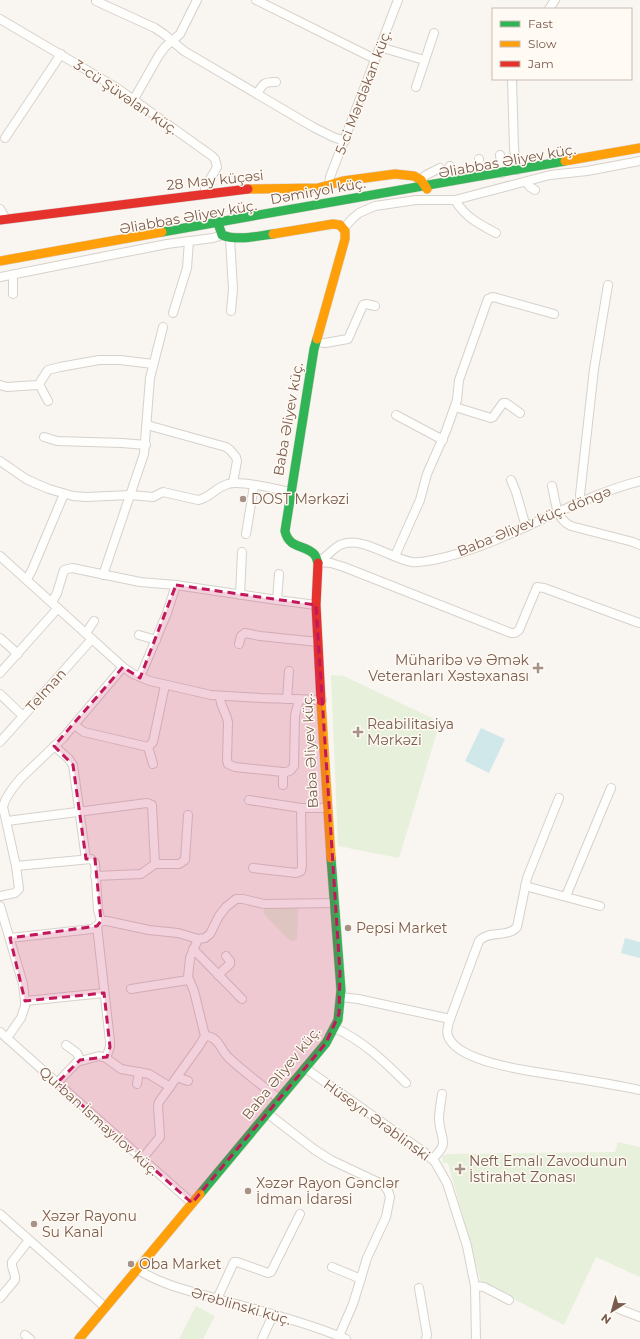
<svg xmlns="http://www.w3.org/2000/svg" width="640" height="1339" font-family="Montserrat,sans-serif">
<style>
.green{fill:#e7f0db}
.water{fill:#d0e8ea}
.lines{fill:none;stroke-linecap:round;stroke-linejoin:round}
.street-casing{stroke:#d7d1cb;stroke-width:10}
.fast-casing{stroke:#d9d2cb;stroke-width:10}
.slow-casing{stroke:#d9d2cb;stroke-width:10}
.jam-casing{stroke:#d9d2cb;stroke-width:10}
.street{stroke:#fefefd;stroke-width:8}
.fast{stroke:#30b455;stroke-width:9}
.slow{stroke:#ff9f0a;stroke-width:9}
.jam{stroke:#e5322d;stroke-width:9}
.marked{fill:#c2185b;fill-opacity:0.2;stroke:#c2185b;stroke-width:3;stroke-dasharray:8 5;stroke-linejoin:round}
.poi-dot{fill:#a69286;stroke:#fffaf3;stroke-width:1.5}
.labels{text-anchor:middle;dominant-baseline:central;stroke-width:3;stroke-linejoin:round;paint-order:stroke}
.street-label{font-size:14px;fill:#7a5c4d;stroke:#fffaf3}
.poi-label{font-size:14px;fill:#7a5c4d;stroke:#fffaf3;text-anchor:start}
</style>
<rect width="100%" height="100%" fill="#f9f5f0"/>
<g class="green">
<polygon points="331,675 344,676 440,722 399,858 338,846"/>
<polygon points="267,907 298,908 297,939 294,941 289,940 265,915 263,911"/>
<polygon points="618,1142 640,1147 640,1277 596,1257 564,1325 481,1282 448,1163 443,1163 442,1156 448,1154 615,1152"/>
<polygon points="196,1306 215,1316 203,1339 179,1339"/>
</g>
<g class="water">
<polygon points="481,728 505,739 489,773 465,761"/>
<polygon points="625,938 640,942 640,958 621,953"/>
</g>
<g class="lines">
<g class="street-casing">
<g id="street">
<polyline points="256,0 375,59"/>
<polyline points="96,1 155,28 164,34 184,51 313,127 333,137 345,141"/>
<polyline points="549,9 555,0"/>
<polyline points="0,19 117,88 212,156 215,159 217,167 205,188 205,194"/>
<polyline points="380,47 424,60"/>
<polyline points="512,79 514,148 517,170"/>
<polyline points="416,87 434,33"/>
<path d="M257 94C263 84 263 82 276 82"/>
<polyline points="134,99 159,55 165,47 180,34 197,0"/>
<polyline points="5,138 61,54"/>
<polyline points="500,155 502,173"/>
<polyline points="479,159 481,176"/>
<polyline points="450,166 452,181"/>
<polyline points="421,180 426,175 440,168"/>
<polyline points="526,182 530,187 535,190"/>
<polyline points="329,185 330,177 398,0"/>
<path d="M455 200C465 217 479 224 496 233"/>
<polyline points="0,209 6,219"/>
<polyline points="344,228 352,219 359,213 375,206 416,200 455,200 550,175 587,171 640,161"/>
<polyline points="230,238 233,289 231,311"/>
<polyline points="13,275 13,294"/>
<polyline points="0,277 167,244 213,238 222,235"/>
<polyline points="173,313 187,268 189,241"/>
<polyline points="316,342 325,343 348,339 363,305 366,304 375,306"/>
<polyline points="39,384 48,401"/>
<polyline points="0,385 7,387 37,385 39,384 48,370 60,367 99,360 120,360 153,364"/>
<polyline points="455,407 491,418 493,417 503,403 506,403 520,413"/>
<polyline points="396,415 443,440"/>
<polyline points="147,425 208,442 226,447 230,450 236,457 237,461 233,483"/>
<polyline points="44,437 57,441 122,443 146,445"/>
<path d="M0 461 26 479 37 484 49 489 73 496 86 497 130 495 153 497 163 492 198 500C210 498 216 487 228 484 240 480 276 489 290 492"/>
<polyline points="511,480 516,492 526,527"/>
<path d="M552 486C556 502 555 518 571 526L633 542 640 545"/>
<polyline points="581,502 580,495 594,369 608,285"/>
<polyline points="246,534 254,486"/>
<polyline points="0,556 123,667 133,674 150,681 211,695 261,698 322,700"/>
<polyline points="395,556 420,500 427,474 446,431 457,400 459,380 488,299 493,297 554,314"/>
<polyline points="318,562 331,563 344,567 511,633 515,633 519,630 537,587 544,588 639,623"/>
<path d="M318 562C326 558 332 549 340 545 362 535 391 559 412 562 419 563 426 561 433 560 506 545 569 499 640 481"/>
<polyline points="103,575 144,454 150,378 163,327"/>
<polyline points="27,579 32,570 64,494"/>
<polyline points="240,595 242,552"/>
<polyline points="277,600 279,574"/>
<polyline points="52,602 57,593 64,570 72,568 140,582 176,585 277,600 316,605"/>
<polyline points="86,633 94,621"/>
<polyline points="139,635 156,640"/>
<polyline points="0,638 18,654"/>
<polyline points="239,644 241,636 245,633 260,636 318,642"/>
<polyline points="0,673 58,608"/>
<polyline points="140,677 167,613 176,585"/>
<polyline points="0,694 23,716"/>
<path d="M220 696C220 707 227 713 228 723L227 760 228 764 235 767 283 772C289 772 291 771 294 766L295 716 299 699"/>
<polyline points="287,699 289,671"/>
<polyline points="74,725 84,732 148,747 153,742 165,685"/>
<polyline points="0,742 92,639"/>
<polyline points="54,746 68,758 73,765 86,859"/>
<polyline points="148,747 153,764"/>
<polyline points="283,785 283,772"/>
<path d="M559 798 527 878 517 927C508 938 488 930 479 941L450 1019C448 1026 445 1033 450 1040 466 1065 539 1072 567 1077 592 1081 616 1085 640 1090"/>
<polyline points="249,800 301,808 327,808"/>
<polyline points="7,821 147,803 152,805 155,864 141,874 95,876"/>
<polyline points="155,864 179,864 185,860 188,815"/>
<polyline points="16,866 91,859 95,863 98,910 101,921"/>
<polyline points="253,868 296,873 301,871 302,866 301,808"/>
<polyline points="525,886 600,906"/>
<path d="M0 896 15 893 19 889 16 866 3 807C5 797 14 786 21 778L63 738 123 667"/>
<polyline points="566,896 611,788"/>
<polyline points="0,906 23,984 25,1001 25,1006 21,1018 7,1038"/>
<polyline points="97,926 110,1041 110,1047 106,1058"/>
<polyline points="10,938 92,929 97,926 101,921 107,921 149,930 178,933 198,939 205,938 210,934 219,916 226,907 236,899 243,899 264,904 334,903"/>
<polyline points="193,949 242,999"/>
<polyline points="218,975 230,964 230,961 226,956"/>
<polyline points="131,989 188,980"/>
<polyline points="341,997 358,999 450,1019"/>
<polyline points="25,1001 104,993"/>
<path d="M335 1028C363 1041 384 1061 406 1083"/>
<polyline points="0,1032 192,1203"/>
<path d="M205 1036C219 1036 220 1050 229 1058 244 1072 262 1085 279 1099"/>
<polyline points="66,1045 77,1053 80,1060"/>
<polyline points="305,1068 424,1152 435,1162 447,1183 467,1246 475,1286 476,1339"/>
<polyline points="177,1077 188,1081"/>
<polyline points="57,1083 77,1062 99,1056 106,1058 121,1069 149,1074 170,1087"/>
<polyline points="137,1084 139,1072"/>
<polyline points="267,1113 315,1150 331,1160 384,1185 388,1191 390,1197 386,1217 367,1258 353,1304 339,1336"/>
<polyline points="142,1159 160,1137 158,1106 159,1102 199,1046 205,1036 194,991 188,977 190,958 198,939"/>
<path d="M432 1159C451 1142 440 1140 439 1119 439 1111 441 1102 442 1094"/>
<polyline points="0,1214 105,1307"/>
<polyline points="332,1267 361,1279"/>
<path d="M137 1269C160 1284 185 1290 211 1297 256 1310 303 1321 346 1339"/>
<polyline points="475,1286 484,1287 509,1300"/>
<polyline points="419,1288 427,1335 426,1339"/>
<polyline points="0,1298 15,1280 15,1276 12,1266 12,1262 29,1240"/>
<polyline points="217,1299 234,1262 237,1262 268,1273 271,1272 300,1214"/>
<polyline points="619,1309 640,1317"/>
<polyline points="25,1335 30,1339"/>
<polyline points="262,1339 273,1315"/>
</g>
</g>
<g class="fast-casing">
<g id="fast">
<path d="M219 226 222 235C237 241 257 236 273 234"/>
<polyline points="162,232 565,161"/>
<path d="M317 339 314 349 285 531C289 549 304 544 314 554 316 556 317 560 318 563"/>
<polyline points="200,1194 326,1043 338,1020 341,990 331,858"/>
</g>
</g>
<g class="slow-casing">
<g id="slow">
<polyline points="565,161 640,148"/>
<polyline points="248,189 318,188 343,181 395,174 414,176 421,180 427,189"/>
<polyline points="273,234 333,224 340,225 345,231 345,239 317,339"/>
<polyline points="0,261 162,232"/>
<polyline points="321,701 331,858"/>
<polyline points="79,1339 200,1194"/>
</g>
</g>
<g class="jam-casing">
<g id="jam">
<polyline points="0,220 248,189"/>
<polyline points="318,563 316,605 321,701"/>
</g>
</g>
<use href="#street" class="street"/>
<use href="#fast" class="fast"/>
<use href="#slow" class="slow"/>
<use href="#jam" class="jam"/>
</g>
<path class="marked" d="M176 585 316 605 340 972 339 1014 326 1043 192 1203 57 1083 80 1060 107 1057 110 1047 104 993 25 1001 10 938 97 926 101 921 95 859H86L73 765 54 746 123 667 140 678Z"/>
<g class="poi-dot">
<circle cx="243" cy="499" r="4"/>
<path d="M536 662h4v4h4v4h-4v4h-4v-4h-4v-4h4z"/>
<path d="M356 726h4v4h4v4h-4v4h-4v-4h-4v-4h4z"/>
<circle cx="348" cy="928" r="4"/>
<path d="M458 1163h4v4h4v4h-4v4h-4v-4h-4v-4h4z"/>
<circle cx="248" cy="1191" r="4"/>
<circle cx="34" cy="1224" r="4"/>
<circle cx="131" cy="1264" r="4"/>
</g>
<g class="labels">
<g class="street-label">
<text transform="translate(363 92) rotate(-69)">5-ci Mərdəkan küç.</text>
<text transform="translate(126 97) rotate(34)">3-cü Şüvəlan küç.</text>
<text transform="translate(507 161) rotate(-10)">Əliabbas Əliyev küç.</text>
<text transform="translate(215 180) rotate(-6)">28 May küçəsi</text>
<text transform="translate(318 191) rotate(-10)">Dəmiryol küç.</text>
<text transform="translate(188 217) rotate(-10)">Əliabbas Əliyev küç.</text>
<text transform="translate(288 419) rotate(-80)">Baba Əliyev küç.</text>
<text transform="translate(534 521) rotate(-22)">Baba Əliyev küç. döngə</text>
<text transform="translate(46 690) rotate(-48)">Telman</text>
<text transform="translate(310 751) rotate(-93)">Baba Əliyev küç.</text>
<text transform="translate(281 1073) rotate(-51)">Baba Əliyev küç.</text>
<text transform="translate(377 1120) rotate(36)">Hüseyn Ərəblinski</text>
<text transform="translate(99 1121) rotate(42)">Qurban İsmayılov küç.</text>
<text transform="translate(241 1306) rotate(16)">Ərəblinski küç.</text>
</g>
<g class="poi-label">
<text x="251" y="499">DOST Mərkəzi</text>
<text x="529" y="660" text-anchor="end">Müharibə və Əmək<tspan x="529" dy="16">Veteranları Xəstəxanası</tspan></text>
<text x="367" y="724">Reabilitasiya<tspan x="367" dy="16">Mərkəzi</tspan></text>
<text x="356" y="928">Pepsi Market</text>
<text x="469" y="1161">Neft Emalı Zavodunun<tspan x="469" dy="16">İstirahət Zonası</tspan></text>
<text x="256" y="1183">Xəzər Rayon Gənclər<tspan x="256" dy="16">İdman İdarəsi</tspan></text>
<text x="42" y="1216">Xəzər Rayonu<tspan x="42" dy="16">Su Kanal</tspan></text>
<text x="139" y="1264">Oba Market</text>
</g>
</g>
<rect x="492" y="8" width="140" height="72" fill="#fffaf3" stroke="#cabbb1"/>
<rect x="500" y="21" width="20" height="6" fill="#30b455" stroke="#cabbb1"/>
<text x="528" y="28" font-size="12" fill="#7a5c4d">Fast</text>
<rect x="500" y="41" width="20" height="6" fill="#ff9f0a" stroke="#cabbb1"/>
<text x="528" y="48" font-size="12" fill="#7a5c4d">Slow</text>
<rect x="500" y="61" width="20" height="6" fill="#e5322d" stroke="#cabbb1"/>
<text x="528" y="68" font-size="12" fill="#7a5c4d">Jam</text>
<g transform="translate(612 1311) rotate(217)" stroke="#fffaf3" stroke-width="3" paint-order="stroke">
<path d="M0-3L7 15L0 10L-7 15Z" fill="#7a5c4d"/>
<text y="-6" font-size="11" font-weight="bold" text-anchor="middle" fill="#7a5c4d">N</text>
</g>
</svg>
